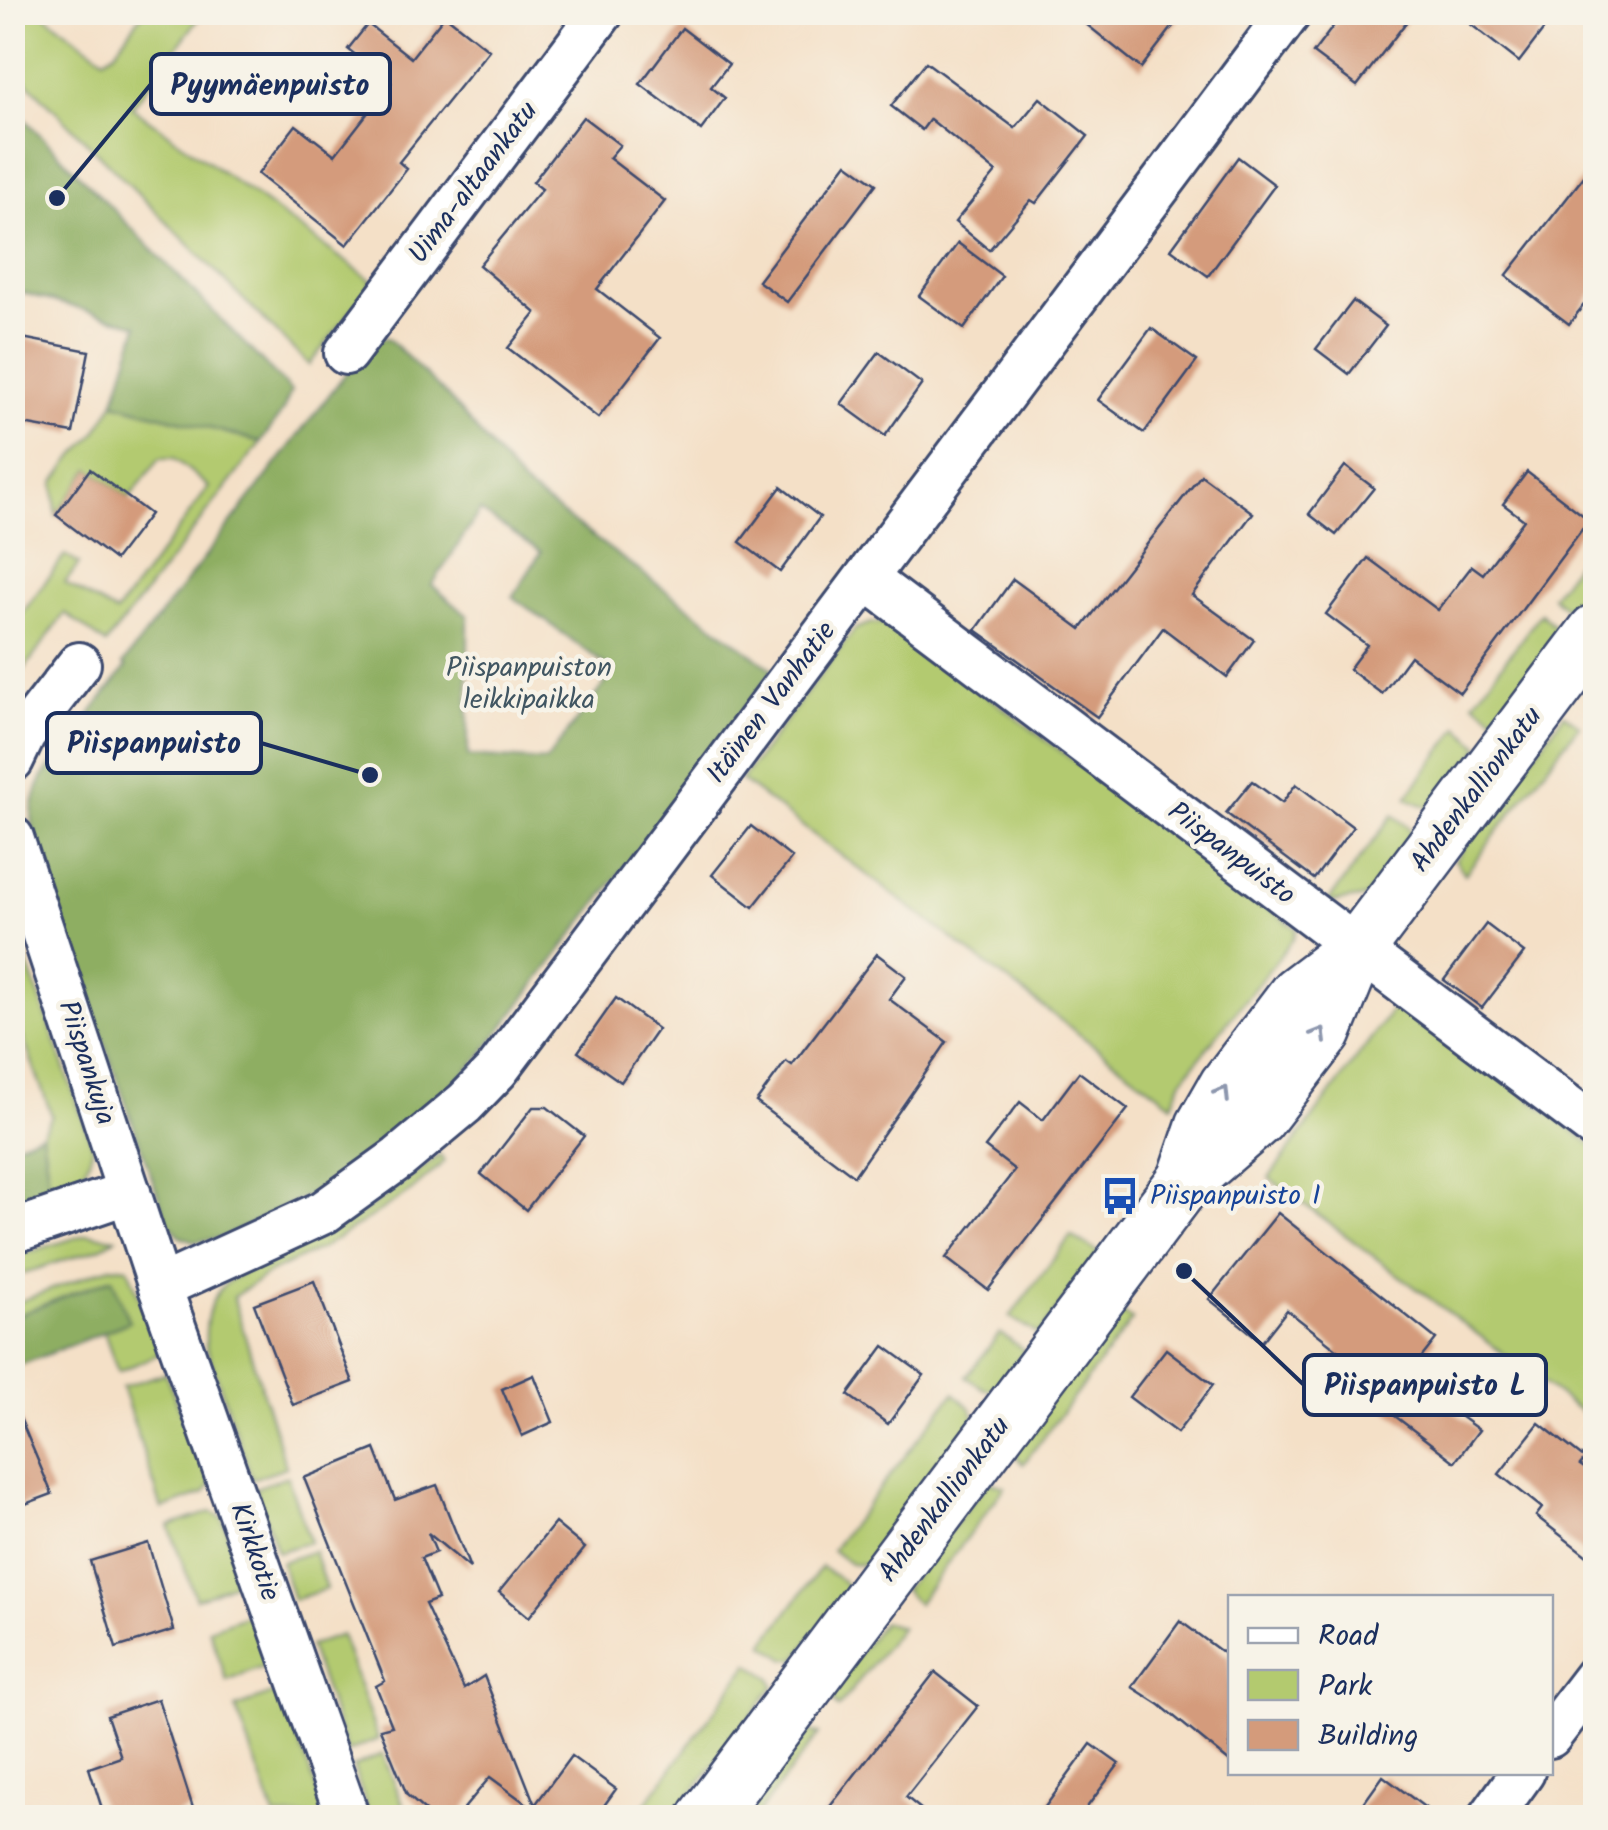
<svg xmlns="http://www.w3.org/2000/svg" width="1608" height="1830" font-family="Kalam,sans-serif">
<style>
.green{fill:#b3ca6f;stroke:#677c66;stroke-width:2.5}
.forest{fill:#8eae62;stroke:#546e60;stroke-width:2.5;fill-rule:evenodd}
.building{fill:#d49b7b}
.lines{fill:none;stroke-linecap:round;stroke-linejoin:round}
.minor-casing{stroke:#3c4a6e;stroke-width:48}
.tertiary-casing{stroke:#3c4a6e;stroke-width:60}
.minor{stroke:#fff;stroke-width:42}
.tertiary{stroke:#fff;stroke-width:55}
.oneway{stroke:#8d97ae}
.labels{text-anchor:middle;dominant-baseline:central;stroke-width:9;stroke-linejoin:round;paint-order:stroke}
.street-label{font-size:28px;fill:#1b2f5e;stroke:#f7f3e8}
.park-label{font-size:28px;fill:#415662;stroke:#f7f3e8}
.transit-label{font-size:28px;fill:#164399;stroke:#f7f3e8;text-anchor:start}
.leader{fill:none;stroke:#1b2f5e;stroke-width:4}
.callout-dot{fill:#1b2f5e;stroke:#f7f3e8;stroke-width:4}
.callout{fill:#f7f3e8;stroke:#1b2f5e;stroke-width:4}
.callout-label{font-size:30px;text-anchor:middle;font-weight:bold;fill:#1b2f5e}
</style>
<rect width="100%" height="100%" fill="#f7f3e8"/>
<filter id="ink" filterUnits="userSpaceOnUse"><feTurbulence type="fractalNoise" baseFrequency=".01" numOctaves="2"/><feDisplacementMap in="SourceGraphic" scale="20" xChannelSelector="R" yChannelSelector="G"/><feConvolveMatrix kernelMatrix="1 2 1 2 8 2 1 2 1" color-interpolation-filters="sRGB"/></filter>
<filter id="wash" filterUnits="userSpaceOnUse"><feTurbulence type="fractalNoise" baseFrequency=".0048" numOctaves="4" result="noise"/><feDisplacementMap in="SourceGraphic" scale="40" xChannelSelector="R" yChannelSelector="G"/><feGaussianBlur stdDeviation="2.25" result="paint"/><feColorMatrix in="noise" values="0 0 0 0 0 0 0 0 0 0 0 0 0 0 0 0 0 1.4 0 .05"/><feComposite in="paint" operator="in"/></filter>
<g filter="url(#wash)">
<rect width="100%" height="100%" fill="#f4e0c7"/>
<g class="green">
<polygon points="12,13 42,13 104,58 115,51 143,13 203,13 132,107 374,282 309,365 13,68"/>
<polygon points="114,403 261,442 106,644 65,613 13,685 13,626 65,555 79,564 65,583 116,613 209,487 174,458 160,458 129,498 90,469 56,515 54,483 69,462 95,434"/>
<path d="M1595 538C1595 564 1604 606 1572 614L1552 596Z"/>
<polygon points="1541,613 1564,636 1503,715 1494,717 1474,702"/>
<polygon points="871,623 891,623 1297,929 1293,939 1182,1080 1172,1104 741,780 855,629"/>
<polygon points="1564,714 1579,725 1465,874 1455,860"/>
<polygon points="1459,727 1480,747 1434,810 1406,798"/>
<polygon points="1393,815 1408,827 1412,835 1366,897 1327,903"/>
<path d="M12 920 93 1147C85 1177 79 1182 51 1195L42 1133 52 1116 13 1011Z"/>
<polygon points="1394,1007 1413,1011 1595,1147 1595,1422 1269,1178"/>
<path d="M440 1155 444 1162 412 1190 373 1216 320 1249 271 1272 233 1297 286 1467 252 1479 206 1346C205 1325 207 1305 221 1288 235 1271 302 1248 325 1235 366 1213 403 1184 440 1155Z"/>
<polygon points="88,1234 116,1238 100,1248 13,1277 13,1257"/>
<polygon points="1071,1236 1099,1253 1039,1335 1010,1317"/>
<polygon points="112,1266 128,1268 161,1353 118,1372 104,1332 128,1321 111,1278 13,1317 13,1304"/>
<polygon points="1118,1310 1132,1320 1023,1464 1011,1451"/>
<polygon points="1000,1333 1025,1351 997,1390 985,1389 966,1377"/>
<polygon points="165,1373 211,1484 205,1493 162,1509 122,1387"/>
<polygon points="954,1393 970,1407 976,1419 865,1565 850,1564 832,1550"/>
<polygon points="287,1476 310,1542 277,1552 255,1488"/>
<polygon points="988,1481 1005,1487 917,1604 904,1590"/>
<polygon points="211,1512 222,1517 243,1579 196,1599 169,1526"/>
<polygon points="314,1551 326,1589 293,1600 281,1562"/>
<polygon points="821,1567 843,1581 848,1589 796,1659 786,1659 764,1644"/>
<polygon points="249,1614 257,1621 268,1665 227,1681 209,1629"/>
<polygon points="883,1622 901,1627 838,1708 827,1693"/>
<polygon points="341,1635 378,1739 347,1752 309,1646"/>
<polygon points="749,1664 771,1678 774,1686 674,1817 635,1818"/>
<polygon points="280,1691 327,1817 275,1817 236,1708"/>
<polygon points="802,1728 819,1734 755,1817 735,1818"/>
<polygon points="383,1754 408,1817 370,1817 353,1767"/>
</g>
<g class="forest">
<polygon points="12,106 291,391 283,411 261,442 114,403 138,325 13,290"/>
<path d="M377 338H388L449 398 524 486 774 670 478 1060 399 1138 319 1190 224 1237 195 1242 180 1236 167 1221 42 865C33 829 25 813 42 778L126 667 123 664 369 343ZM480 511 541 552 513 597 614 671 546 761 468 756V616L432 585Z"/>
<polygon points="42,1133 51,1195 13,1208 13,1145"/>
<polygon points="112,1278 129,1322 13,1368 13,1317"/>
</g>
<g id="blocks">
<g class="building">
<polygon points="1071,12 1184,12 1141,68"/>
<polygon points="1344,12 1414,12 1357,86 1313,53"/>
<polygon points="1455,12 1557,12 1519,62"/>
<polygon points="445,15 489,50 399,162 407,169 347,245 258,174 296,125 335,155 391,83 348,49 368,24 411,58"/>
<polygon points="682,28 729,64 711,87 725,98 701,130 640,84"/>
<polygon points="926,62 1015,128 1040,98 1088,136 1036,203 1031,200 989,250 955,222 996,172 930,119 922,130 891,106"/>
<polygon points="583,117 620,145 609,158 665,201 597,289 660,338 598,418 508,348 536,313 479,265 542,189 533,182"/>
<polygon points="1238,157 1275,185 1208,276 1171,249"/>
<polygon points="1596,161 1596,289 1569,324 1506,276"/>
<polygon points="847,163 876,184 787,302 758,281"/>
<polygon points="958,243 1002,276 964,329 919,296"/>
<polygon points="1353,301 1386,326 1349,374 1316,349"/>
<polygon points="1151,328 1197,361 1144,433 1098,400"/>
<polygon points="12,336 89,351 73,433 12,422"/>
<polygon points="879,352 922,384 885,436 841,404"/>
<polygon points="1345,466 1374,488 1336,535 1309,514"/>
<polygon points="90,469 150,514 115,560 56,515"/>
<polygon points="1527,472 1589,520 1460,693 1410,656 1382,694 1349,669 1367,645 1326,614 1368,558 1438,610 1472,566 1483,574 1524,520 1503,504"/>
<polygon points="1201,475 1253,513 1192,595 1254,640 1227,677 1163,628 1097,717 976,630 1013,579 1081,629"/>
<polygon points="781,487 820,517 780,572 740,542"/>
<polygon points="1252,781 1282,803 1296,784 1353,827 1314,879 1226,813"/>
<polygon points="751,826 792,858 753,907 712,875"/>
<polygon points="1486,924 1524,953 1482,1008 1444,980"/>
<polygon points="877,954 906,976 889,999 947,1042 854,1176 756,1102 786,1061 792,1065"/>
<polygon points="616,998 658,1029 621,1082 578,1052"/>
<polygon points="1079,1072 1128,1109 988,1290 946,1258 1015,1170 985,1147 1020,1102 1043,1120"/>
<polygon points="533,1107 547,1107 584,1136 526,1210 481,1174"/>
<polygon points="1278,1213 1436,1339 1406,1377 1479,1430 1455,1462 1327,1364 1338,1350 1287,1310 1262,1342 1209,1299"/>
<polygon points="314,1281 353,1382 293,1405 254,1304"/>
<polygon points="884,1346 924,1375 888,1424 848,1395"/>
<polygon points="1166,1349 1213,1385 1177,1433 1129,1397"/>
<polygon points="534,1375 553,1422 522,1436 502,1389"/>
<polygon points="12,1399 52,1494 12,1509"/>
<polygon points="1539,1423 1585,1459 1580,1465 1596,1476 1596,1563 1536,1516 1542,1508 1499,1474"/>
<polygon points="375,1449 395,1500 437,1485 470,1568 428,1533 436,1552 421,1558 438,1599 425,1604 464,1689 484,1676 535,1805 571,1756 616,1789 595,1818 526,1818 532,1808 490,1777 456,1818 433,1818 407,1795 380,1729 392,1726 376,1686 385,1681 304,1478"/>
<polygon points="555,1523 585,1548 529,1617 499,1592"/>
<polygon points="148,1543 174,1630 116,1648 90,1561"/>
<polygon points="1180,1621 1230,1658 1230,1762 1160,1705 1132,1687"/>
<polygon points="935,1672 978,1706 906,1797 932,1818 821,1818"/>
<polygon points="158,1699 193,1808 166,1818 105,1818 89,1768 121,1757 107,1716"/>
<polygon points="1091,1744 1119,1764 1079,1818 1037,1818"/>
<polygon points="1383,1776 1439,1818 1353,1818"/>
</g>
</g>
</g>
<g filter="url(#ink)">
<use href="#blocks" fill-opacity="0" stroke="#3c4a6e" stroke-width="2.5"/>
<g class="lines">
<g class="minor-casing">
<g id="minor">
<polyline points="346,353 602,12"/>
<polyline points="867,579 1596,1128"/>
<polyline points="12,760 24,735 79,664"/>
<polyline points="12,838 160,1287 348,1818"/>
<polyline points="12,1232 129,1192"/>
<polyline points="160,1287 324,1212 399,1158 465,1103 497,1070 1290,12"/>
<polyline points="1550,1736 1596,1676"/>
<polyline points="1490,1818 1523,1772"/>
</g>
</g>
<g class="tertiary-casing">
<g id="tertiary">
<polyline points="1188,1173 1204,1126 1227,1086 1256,1048 1297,994 1355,950"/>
<polyline points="706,1818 1184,1182 1258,1118 1324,1032 1358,948 1596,632"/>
</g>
</g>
<use href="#minor" class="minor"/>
<use href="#tertiary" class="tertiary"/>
</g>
<defs><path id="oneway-chevron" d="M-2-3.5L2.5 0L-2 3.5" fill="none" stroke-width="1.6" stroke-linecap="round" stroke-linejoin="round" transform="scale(2.5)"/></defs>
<g class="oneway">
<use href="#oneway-chevron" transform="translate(1320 1034) rotate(-59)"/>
<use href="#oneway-chevron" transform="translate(1223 1093) rotate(-58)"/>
</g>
</g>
<defs>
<g id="bus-bare" transform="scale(3)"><path d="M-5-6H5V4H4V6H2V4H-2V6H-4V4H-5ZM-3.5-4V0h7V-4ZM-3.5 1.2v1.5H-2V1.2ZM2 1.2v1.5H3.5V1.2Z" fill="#1a4fb4" stroke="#f7f3e8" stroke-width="2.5" paint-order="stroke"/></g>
</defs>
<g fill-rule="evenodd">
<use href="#bus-bare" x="1120" y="1196"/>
</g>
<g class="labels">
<g class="street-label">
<text transform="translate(474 183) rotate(-53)">Uima-altaankatu</text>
<text transform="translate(772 703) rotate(-53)">Itäinen Vanhatie</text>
<text transform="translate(1477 790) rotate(-53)">Ahdenkallionkatu</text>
<text transform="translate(1231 854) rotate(37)">Piispanpuisto</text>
<text transform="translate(86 1063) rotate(72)">Piispankuja</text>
<text transform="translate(945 1500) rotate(-53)">Ahdenkallionkatu</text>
<text transform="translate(254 1552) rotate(71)">Kirkkotie</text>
</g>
<g class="park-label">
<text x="529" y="668">Piispanpuiston<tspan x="529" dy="32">leikkipaikka</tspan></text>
</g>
<g class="transit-label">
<text x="1150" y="1196">Piispanpuisto I</text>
</g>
</g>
<path class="leader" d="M57 198L151 84M370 775L261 743M1184 1271L1304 1385"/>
<g class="callout-dot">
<circle cx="57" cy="198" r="10"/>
<circle cx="370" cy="775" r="10"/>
<circle cx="1184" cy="1271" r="10"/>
</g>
<g class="callout">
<rect x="151" y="54" width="239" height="60" rx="10"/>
<rect x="47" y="713" width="214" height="60" rx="10"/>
<rect x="1304" y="1355" width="242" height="60" rx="10"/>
</g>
<g class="callout-label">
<text x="270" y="95">Pyymäenpuisto</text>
<text x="154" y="753">Piispanpuisto</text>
<text x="1425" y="1395">Piispanpuisto L</text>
</g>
<rect width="1608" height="1830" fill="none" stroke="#f7f3e8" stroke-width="50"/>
<rect x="1228" y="1595" width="325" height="180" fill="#f7f3e8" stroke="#9fa5b1" stroke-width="2.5"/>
<rect x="1248" y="1628" width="50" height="15" fill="#ffffff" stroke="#9fa5b1" stroke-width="2.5"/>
<text x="1318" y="1645" font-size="30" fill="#1b2f5e">Road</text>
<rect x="1248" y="1670" width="50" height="30" fill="#b3ca6f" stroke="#9fa5b1" stroke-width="2.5"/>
<text x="1318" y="1695" font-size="30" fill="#1b2f5e">Park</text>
<rect x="1248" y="1720" width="50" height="30" fill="#d49b7b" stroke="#9fa5b1" stroke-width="2.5"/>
<text x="1318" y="1745" font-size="30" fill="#1b2f5e">Building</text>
</svg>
